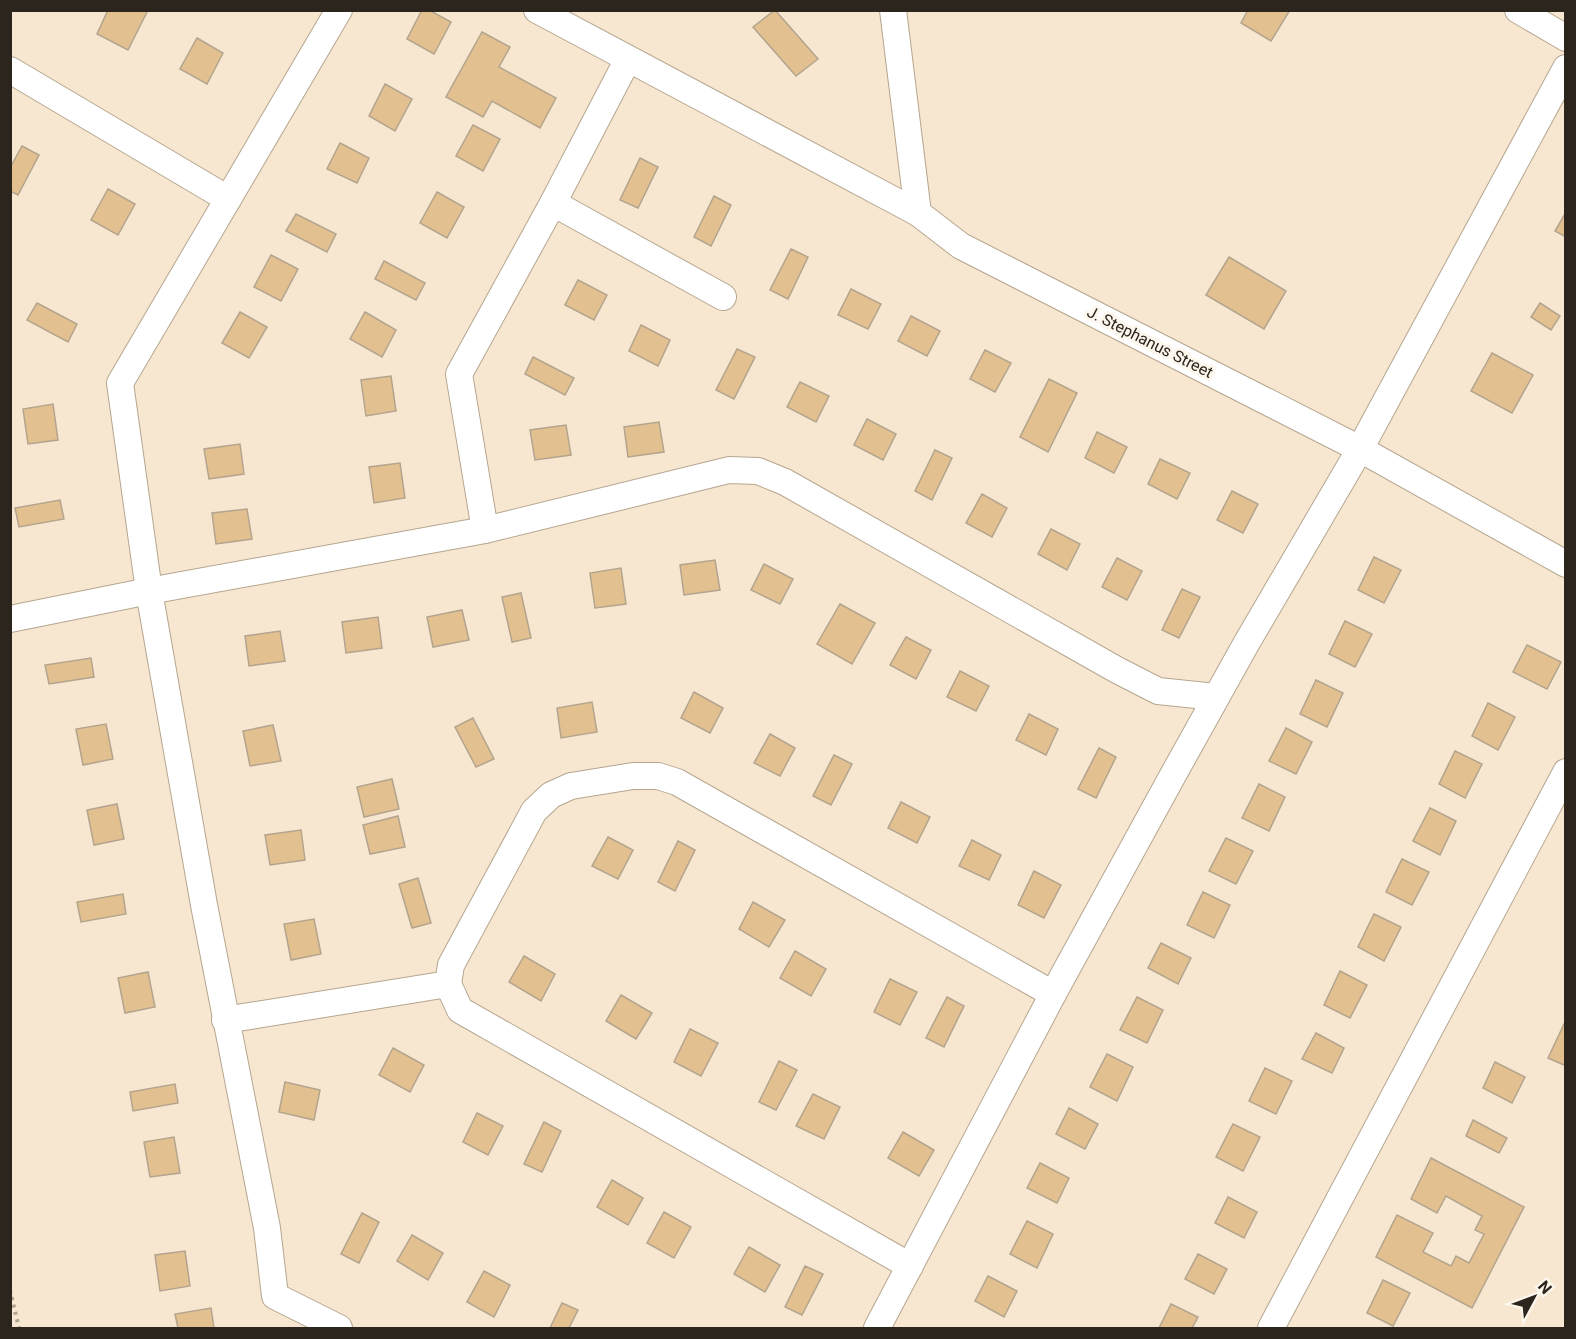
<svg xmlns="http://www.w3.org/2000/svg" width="1576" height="1339" font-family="Roboto,sans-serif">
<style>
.building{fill:#e3c090;stroke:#b3a48e;stroke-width:1.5}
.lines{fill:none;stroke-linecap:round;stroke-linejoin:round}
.street-casing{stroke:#b5a690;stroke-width:28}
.path{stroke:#afa391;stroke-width:4;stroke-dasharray:3 4.5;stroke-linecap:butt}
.street{stroke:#fff;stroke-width:26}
.labels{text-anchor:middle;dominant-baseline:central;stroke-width:6;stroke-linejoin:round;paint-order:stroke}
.street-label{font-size:16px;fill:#2b251d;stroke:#fcf6ec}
</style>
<rect width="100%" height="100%" fill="#f7e7d0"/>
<g class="building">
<polygon points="108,10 148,10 128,50 97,34"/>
<polygon points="422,10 429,10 451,22 434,54 407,39"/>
<polygon points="775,10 818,59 796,76 753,27"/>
<polygon points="1248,10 1290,10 1271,41 1241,23"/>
<polygon points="482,32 510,47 499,67 556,98 540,128 492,101 483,117 446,97"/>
<polygon points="197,38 223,53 207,84 180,69"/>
<polygon points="385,84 412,99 395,131 369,116"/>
<polygon points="473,125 500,139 483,171 456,156"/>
<polygon points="340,143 369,158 357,183 327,169"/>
<polygon points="22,146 39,155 18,195 10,191 10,168"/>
<polygon points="640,158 658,167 638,208 620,200"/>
<polygon points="108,189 135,204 118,235 91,220"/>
<polygon points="437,192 464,207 447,238 420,223"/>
<polygon points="714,196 731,205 711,246 694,237"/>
<polygon points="1566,212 1566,237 1555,231"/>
<polygon points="296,214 336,234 327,252 286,231"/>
<polygon points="791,249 808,257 788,299 770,290"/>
<polygon points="271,255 298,269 281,301 254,287"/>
<polygon points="1229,257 1286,291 1264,329 1206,295"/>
<polygon points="384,261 425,283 416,300 375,279"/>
<polygon points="578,280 607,295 594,320 565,305"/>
<polygon points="851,289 881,304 868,329 838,315"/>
<polygon points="37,303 77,324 68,342 27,320"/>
<polygon points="1540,303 1560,316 1551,330 1531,317"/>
<polygon points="240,312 267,327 249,358 222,343"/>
<polygon points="365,312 396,330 382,357 350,339"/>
<polygon points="911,316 940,331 927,356 898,341"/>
<polygon points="641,325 670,340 658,366 629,351"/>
<polygon points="737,349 755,357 734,399 716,390"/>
<polygon points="985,350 1011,363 995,392 970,379"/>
<polygon points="1492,353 1533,375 1512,413 1471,391"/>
<polygon points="533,357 574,378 565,395 525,374"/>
<polygon points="391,376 396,411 366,416 361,380"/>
<polygon points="1049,379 1077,393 1048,452 1020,437"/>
<polygon points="800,382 829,396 816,422 787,407"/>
<polygon points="53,404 58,440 28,444 23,409"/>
<polygon points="867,419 896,434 883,460 854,445"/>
<polygon points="659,422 664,452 628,457 624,427"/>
<polygon points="566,425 571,455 535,460 530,430"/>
<polygon points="1097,432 1127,447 1114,473 1085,458"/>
<polygon points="240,444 244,474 209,479 204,449"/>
<polygon points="935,450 952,458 932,500 915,491"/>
<polygon points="1160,459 1190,473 1177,499 1148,484"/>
<polygon points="400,463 405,498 374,503 369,467"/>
<polygon points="1232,491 1258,504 1243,533 1217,520"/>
<polygon points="982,494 1007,508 992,537 966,523"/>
<polygon points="60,500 64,519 19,527 15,508"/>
<polygon points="247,509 252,539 216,544 212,513"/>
<polygon points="1051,529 1080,544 1067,570 1038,554"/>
<polygon points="1374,557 1401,570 1384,603 1358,590"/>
<polygon points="1117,558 1142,571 1127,600 1102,587"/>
<polygon points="715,560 720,590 684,595 680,565"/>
<polygon points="764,564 793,579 780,604 751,590"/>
<polygon points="621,568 626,604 595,608 590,573"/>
<polygon points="1182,589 1200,597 1179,638 1162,630"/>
<polygon points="521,593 531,638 512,642 502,597"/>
<polygon points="840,604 875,623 852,664 817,644"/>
<polygon points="462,610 469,640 433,647 427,617"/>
<polygon points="378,617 382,648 346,653 342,622"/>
<polygon points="1345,621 1372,634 1355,667 1329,654"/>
<polygon points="280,631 285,661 249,666 245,636"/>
<polygon points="906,637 931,650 916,679 890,665"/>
<polygon points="1527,645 1561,662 1547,689 1513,672"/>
<polygon points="91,658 94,677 49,684 45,665"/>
<polygon points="960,671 989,686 976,711 947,697"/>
<polygon points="1316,680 1343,693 1327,727 1300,714"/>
<polygon points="694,692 723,708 710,733 681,718"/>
<polygon points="592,702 597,732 561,738 557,708"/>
<polygon points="1488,703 1515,717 1498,750 1472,736"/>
<polygon points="1029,714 1058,729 1046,755 1016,740"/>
<polygon points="473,718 494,759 476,767 455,727"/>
<polygon points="106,724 113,759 83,765 76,729"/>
<polygon points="273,725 281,761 250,766 243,731"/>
<polygon points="1286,728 1312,742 1296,774 1269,761"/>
<polygon points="770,734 795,748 780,776 754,763"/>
<polygon points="1099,748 1116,757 1096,798 1078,789"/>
<polygon points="1455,751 1482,764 1465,798 1439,784"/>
<polygon points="834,755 852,764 831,805 813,796"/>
<polygon points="392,779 399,809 364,817 357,787"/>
<polygon points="1259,784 1285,797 1269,831 1242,818"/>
<polygon points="901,802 930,817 917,843 888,828"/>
<polygon points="117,804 124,839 94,845 87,810"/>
<polygon points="1430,808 1456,821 1440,855 1413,841"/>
<polygon points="398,816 405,847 370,854 363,825"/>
<polygon points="301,830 305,860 270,865 265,835"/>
<polygon points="608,837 633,850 618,879 592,866"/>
<polygon points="1226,838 1253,851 1236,884 1209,871"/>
<polygon points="972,840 1001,855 989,880 959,866"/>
<polygon points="678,841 695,850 675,891 658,882"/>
<polygon points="1402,859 1429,872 1412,905 1386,892"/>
<polygon points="1034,871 1061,885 1044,918 1018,905"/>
<polygon points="418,878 431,923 412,928 399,884"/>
<polygon points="1203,892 1230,905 1214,938 1187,925"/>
<polygon points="123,894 126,914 81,922 77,902"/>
<polygon points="753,902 785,920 769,947 739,929"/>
<polygon points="1374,914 1401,927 1384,961 1358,947"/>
<polygon points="314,919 321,954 291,960 284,924"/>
<polygon points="1161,943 1191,958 1178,984 1148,968"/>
<polygon points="795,951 826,969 811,996 780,978"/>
<polygon points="524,956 555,974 541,1001 509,982"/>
<polygon points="1340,971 1367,985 1350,1018 1324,1005"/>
<polygon points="148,972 155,1007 125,1013 118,978"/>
<polygon points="890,979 917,992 900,1025 874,1012"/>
<polygon points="621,995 652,1013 636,1039 606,1021"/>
<polygon points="947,997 964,1006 944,1047 926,1038"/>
<polygon points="1137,997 1163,1010 1147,1043 1120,1030"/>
<polygon points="1564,1024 1566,1025 1566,1061 1564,1065 1548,1058"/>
<polygon points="690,1029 718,1043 701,1076 674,1062"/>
<polygon points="1316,1033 1344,1048 1332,1073 1302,1059"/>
<polygon points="393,1048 424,1065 410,1092 379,1075"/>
<polygon points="1107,1054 1133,1067 1117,1101 1090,1087"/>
<polygon points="779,1061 797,1070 776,1110 759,1102"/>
<polygon points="1495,1062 1525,1077 1512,1103 1483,1088"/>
<polygon points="1265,1068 1292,1081 1276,1114 1249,1101"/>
<polygon points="285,1082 320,1090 314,1120 279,1112"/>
<polygon points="175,1084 178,1103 133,1111 130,1092"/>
<polygon points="813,1094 840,1107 824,1139 796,1126"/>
<polygon points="1069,1108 1098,1124 1085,1149 1056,1134"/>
<polygon points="477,1113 503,1126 488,1155 463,1142"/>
<polygon points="1473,1120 1507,1138 1499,1153 1466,1136"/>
<polygon points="544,1122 561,1131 542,1172 524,1164"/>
<polygon points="1233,1124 1260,1137 1243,1171 1216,1157"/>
<polygon points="903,1132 934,1150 919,1176 888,1158"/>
<polygon points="174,1137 180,1173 150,1177 144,1142"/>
<polygon points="1431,1158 1524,1207 1472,1308 1376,1257 1397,1215 1433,1233 1423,1252 1451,1266 1456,1256 1469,1263 1484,1234 1475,1230 1482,1216 1446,1196 1437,1213 1411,1199"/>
<polygon points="1040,1163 1069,1178 1057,1203 1027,1188"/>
<polygon points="612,1180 643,1198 628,1225 597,1207"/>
<polygon points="1228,1197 1257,1212 1244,1238 1215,1223"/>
<polygon points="664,1212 691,1227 674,1258 647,1243"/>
<polygon points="362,1213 379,1222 359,1263 341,1254"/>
<polygon points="1027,1221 1053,1234 1037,1268 1010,1254"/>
<polygon points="412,1235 443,1253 428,1280 397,1261"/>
<polygon points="749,1247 780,1265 765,1292 734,1274"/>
<polygon points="185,1251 190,1286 160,1291 155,1255"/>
<polygon points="1198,1254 1227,1269 1214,1294 1185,1279"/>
<polygon points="805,1266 823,1274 802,1315 785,1307"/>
<polygon points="484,1271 510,1285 494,1317 467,1302"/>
<polygon points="988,1276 1017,1291 1004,1317 975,1301"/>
<polygon points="1383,1280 1410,1293 1393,1326 1367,1313"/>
<polygon points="562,1303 578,1310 569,1328 550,1328"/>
<polygon points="1171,1304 1198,1317 1192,1328 1159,1328"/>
<polygon points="211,1308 214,1328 178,1328 175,1314"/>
</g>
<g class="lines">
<g class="street-casing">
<g id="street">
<polyline points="339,10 120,383 149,591 204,905 267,1228 275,1296 339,1328"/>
<polyline points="537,10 918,213"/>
<polyline points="893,10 918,213 961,246 1360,449 1566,564"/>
<polyline points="1518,10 1566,38"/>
<polyline points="10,70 228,199"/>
<polyline points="553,203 723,297"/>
<polyline points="485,530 459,374 553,203 628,59"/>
<polyline points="10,619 149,591 485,530 729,470 758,471 785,482 1117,670 1158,691 1216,697"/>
<polyline points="225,1020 448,984"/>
<polyline points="910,1266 460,1010 448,984 451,965 534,811 551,795 571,786 633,776 658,776 677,782 1053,994"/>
<polyline points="877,1328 1053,994 1173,775 1246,644 1360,449 1566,68"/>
<polyline points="1271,1328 1566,772"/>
</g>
</g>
<polyline class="path" points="10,1290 19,1328"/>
<use href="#street" class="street"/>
</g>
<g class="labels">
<g class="street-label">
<text transform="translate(1150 342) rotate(27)">J. Stephanus Street</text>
</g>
</g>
<rect width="1576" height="1339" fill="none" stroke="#2b251d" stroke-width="24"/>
<g transform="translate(1534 1297) rotate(49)" stroke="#fcf6ec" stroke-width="4.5" paint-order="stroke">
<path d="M0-4.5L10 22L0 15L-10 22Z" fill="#2b251d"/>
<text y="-9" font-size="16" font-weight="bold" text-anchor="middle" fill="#2b251d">N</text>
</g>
</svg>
